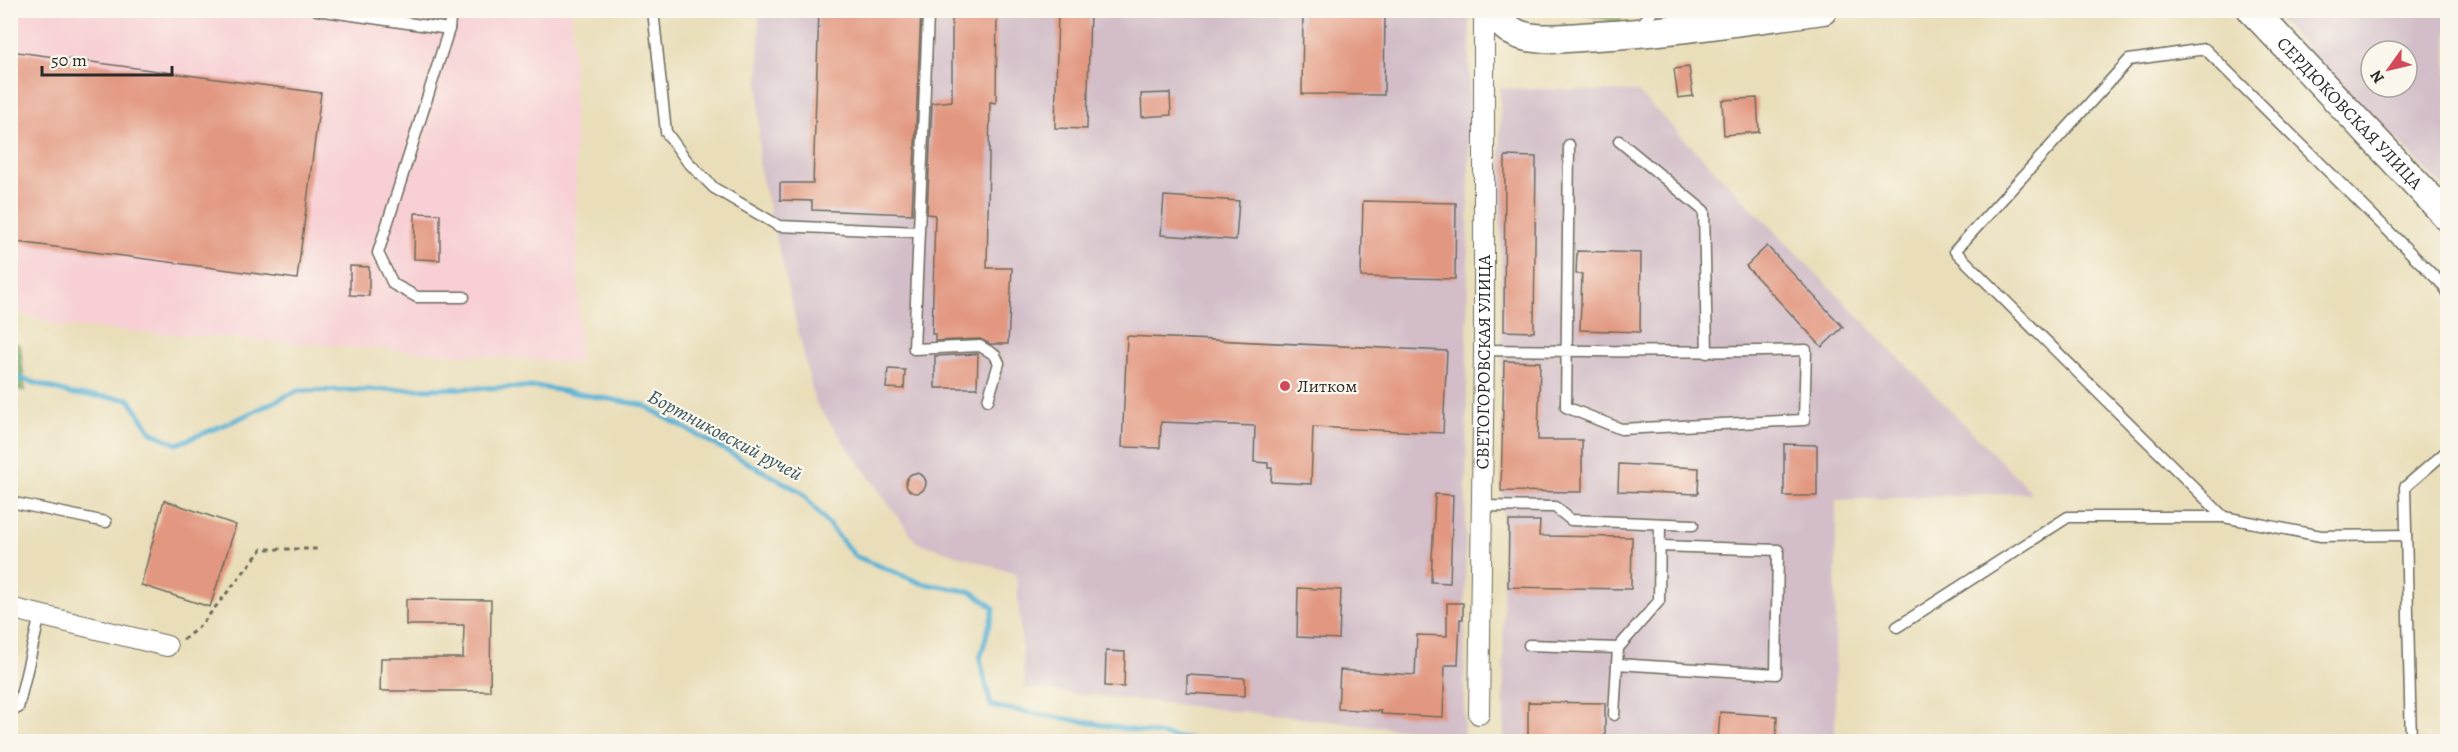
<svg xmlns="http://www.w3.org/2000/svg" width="2458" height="752" font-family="Alegreya,serif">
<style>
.built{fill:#f7cfd4}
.industrial{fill:#d2bdc8;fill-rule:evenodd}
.green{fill:#9dd181;stroke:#647e56;stroke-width:1.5}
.forest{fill:#7eb36f;stroke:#546f4d;stroke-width:1.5}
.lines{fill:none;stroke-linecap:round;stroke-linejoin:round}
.stream{stroke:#57b1d4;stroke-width:5}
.building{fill:#e29780}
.lane-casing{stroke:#6e6a5d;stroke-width:13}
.street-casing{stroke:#6e6a5d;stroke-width:22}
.secondary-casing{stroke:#6e6a5d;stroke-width:31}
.path{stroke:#6e6a5d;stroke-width:3;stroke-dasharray:4.5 4.5;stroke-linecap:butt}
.lane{stroke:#fff;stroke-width:10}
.street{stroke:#fff;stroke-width:20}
.secondary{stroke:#fff;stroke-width:28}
.poi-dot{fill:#d1495b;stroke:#fbf7ec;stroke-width:2}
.labels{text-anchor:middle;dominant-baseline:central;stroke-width:4.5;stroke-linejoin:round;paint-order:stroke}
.street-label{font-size:18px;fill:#2b2b2b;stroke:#fbf7ec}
.poi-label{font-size:18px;fill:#2b2b2b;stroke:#fbf7ec;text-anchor:start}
.water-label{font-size:20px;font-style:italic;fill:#3a5a66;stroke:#fbf7ec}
</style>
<rect width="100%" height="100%" fill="#fbf7ec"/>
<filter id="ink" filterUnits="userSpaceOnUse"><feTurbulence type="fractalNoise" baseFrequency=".0167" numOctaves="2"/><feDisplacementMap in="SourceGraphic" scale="12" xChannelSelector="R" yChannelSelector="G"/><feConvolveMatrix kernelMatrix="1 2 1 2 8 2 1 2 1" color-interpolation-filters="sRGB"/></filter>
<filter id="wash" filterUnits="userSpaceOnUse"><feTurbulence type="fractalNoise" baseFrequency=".008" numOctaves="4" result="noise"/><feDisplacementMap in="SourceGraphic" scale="24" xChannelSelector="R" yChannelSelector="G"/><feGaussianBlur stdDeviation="1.35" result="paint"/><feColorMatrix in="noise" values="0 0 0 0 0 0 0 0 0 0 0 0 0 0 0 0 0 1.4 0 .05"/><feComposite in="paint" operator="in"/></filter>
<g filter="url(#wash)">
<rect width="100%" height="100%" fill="#e9deb9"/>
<polygon class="built" points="11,11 572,11 580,363 59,326 11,310"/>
<g class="industrial">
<polygon points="759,11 1470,11 1464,736 1025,688 1016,574 916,542 815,402 759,166"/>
<path d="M2270 11H2447V191ZM2371 51H2407V87H2371Z"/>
<polygon points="1500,88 1638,92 2032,493 1836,500 1835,741 1504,741"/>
</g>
<polygon class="green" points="1567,11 1622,11 1620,22"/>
<polygon class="forest" points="11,340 20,346 25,391 11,387"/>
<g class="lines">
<polyline class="stream" points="10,375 71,394 129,399 151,432 177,444 236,420 297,391 540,387 643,405 801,492 855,556 921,583 972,592 994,608 980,659 991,706 1204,742"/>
</g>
<g id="blocks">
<g class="building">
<polygon points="819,10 921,10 912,214 812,210 812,201 780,200 780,183 813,183"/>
<polygon points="952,10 997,10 996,103 990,102 987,268 1012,268 1008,344 990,344 980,339 935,341 935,334 932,334 935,215 927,214 932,103 952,101"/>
<polygon points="1058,10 1090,10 1087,129 1055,128"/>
<polygon points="1303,10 1385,10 1384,95 1302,94"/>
<polygon points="10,51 321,93 297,279 10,241"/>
<polygon points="1689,67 1693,96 1678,98 1674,69"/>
<polygon points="1170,93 1171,115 1142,117 1141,94"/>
<polygon points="1757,98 1759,132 1724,135 1722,100"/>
<polygon points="1505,156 1536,157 1534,332 1504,331"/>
<polygon points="1164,196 1239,201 1236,240 1161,235"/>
<polygon points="1363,201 1456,203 1455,279 1361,277"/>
<polygon points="415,213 440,214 440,260 414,259"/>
<polygon points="1767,246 1843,327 1822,347 1746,266"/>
<polygon points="1577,251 1641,253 1640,332 1580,330 1582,274 1576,274"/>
<polygon points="350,266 369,267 369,296 350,295"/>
<polygon points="1127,336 1447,351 1443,433 1313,427 1311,484 1271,482 1272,468 1268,468 1268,463 1254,462 1255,426 1161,422 1160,448 1122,447"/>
<polygon points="978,354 977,388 935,388 935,356"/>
<polygon points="1504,361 1540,362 1538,440 1582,440 1582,492 1501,491"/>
<polygon points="888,369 905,370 904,389 886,388"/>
<polygon points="1784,444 1817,445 1817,496 1784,496"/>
<polygon points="1619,464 1699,468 1698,494 1618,491"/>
<circle cx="916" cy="483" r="10"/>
<polygon points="1435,494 1453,495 1450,583 1431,582"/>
<polygon points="164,500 236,525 210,607 141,585"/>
<polygon points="1509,521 1540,521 1539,536 1632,537 1631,589 1508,587"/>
<polygon points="1298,588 1341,590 1339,639 1297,637"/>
<polygon points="406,599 491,600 490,691 380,691 381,658 463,658 464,625 406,625"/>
<polygon points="1447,603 1463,603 1463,619 1460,619 1458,665 1445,665 1443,717 1381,714 1381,711 1338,709 1340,670 1415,675 1417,635 1447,636"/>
<polygon points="1106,651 1125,652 1124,687 1105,686"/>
<polygon points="1187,675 1245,678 1245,696 1187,693"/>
<polygon points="1528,702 1605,703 1605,739 1528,739"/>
<polygon points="1720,712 1777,716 1776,741 1718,741"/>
</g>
</g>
</g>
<g filter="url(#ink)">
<use href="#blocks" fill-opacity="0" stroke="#6e6a5d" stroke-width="1.5"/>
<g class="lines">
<g class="lane-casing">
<g id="lane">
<polyline points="317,10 449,29"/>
<polyline points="451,10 449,29 378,253 393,284 417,297 464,297"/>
<polyline points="653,10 666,132 687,161 714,188 779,226 918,232"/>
<polyline points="928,16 914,349 980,346 995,355 999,363 988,400"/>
<polyline points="1639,27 1654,10"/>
<polyline points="1619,141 1704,211 1707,353"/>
<path d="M1484 350C1591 351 1698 353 1806 350L1804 420 1621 429 1566 407 1569 145"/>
<polyline points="10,502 106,522"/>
<polyline points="1481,506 1555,507 1571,520 1693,525"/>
<polyline points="2406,535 2321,536 2224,517 1955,251 2129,60 2205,49 2444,286 2448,294"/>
<polyline points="1897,627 2068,517 2224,517"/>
<polyline points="1529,645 1618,648"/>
<polyline points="1617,664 1776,674 1778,550 1660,546"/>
<polyline points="18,708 40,615"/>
<polyline points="1614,715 1618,648 1659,601 1660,524"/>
<polyline points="2411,742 2405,487 2448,450"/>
</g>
</g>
<g class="street-casing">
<g id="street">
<polyline points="10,608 167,646"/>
<path id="s1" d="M1479 714 1484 350V10"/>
</g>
</g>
<g class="secondary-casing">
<g id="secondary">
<path d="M1492 10C1500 24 1512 34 1528 37 1550 41 1574 37 1596 36 1672 32 1747 20 1823 10"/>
<path id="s2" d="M2252 10 2448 217"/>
</g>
</g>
<polyline class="path" points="183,640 201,625 262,549 319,549"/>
<use href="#lane" class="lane"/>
<use href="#street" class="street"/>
<use href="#secondary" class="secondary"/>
</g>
</g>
<circle class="poi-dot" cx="1285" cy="386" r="6"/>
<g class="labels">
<g class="street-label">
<text stroke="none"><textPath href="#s2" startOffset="142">СЕРДЮКОВСКАЯ УЛИЦА</textPath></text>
<text stroke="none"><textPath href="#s1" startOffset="352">СВЕТОГОРОВСКАЯ УЛИЦА</textPath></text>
</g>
<g class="poi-label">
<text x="1297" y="386">Литком</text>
</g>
<g class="water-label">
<text transform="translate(725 435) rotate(28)">Бортниковский ручей</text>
</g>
</g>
<rect width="2458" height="752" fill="none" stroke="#fbf7ec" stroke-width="36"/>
<g transform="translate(2389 69) rotate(236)"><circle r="28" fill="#fbf7ec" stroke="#a8a59f" stroke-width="1.5"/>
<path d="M0-4.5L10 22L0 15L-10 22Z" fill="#d1495b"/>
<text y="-9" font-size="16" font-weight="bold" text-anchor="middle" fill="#2b2b2b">N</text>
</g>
<path d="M42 66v9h130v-9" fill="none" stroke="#2b2b2b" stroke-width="3"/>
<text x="51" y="66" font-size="18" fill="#2b2b2b" stroke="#fbf7ec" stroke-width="4.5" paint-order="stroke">50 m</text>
</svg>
